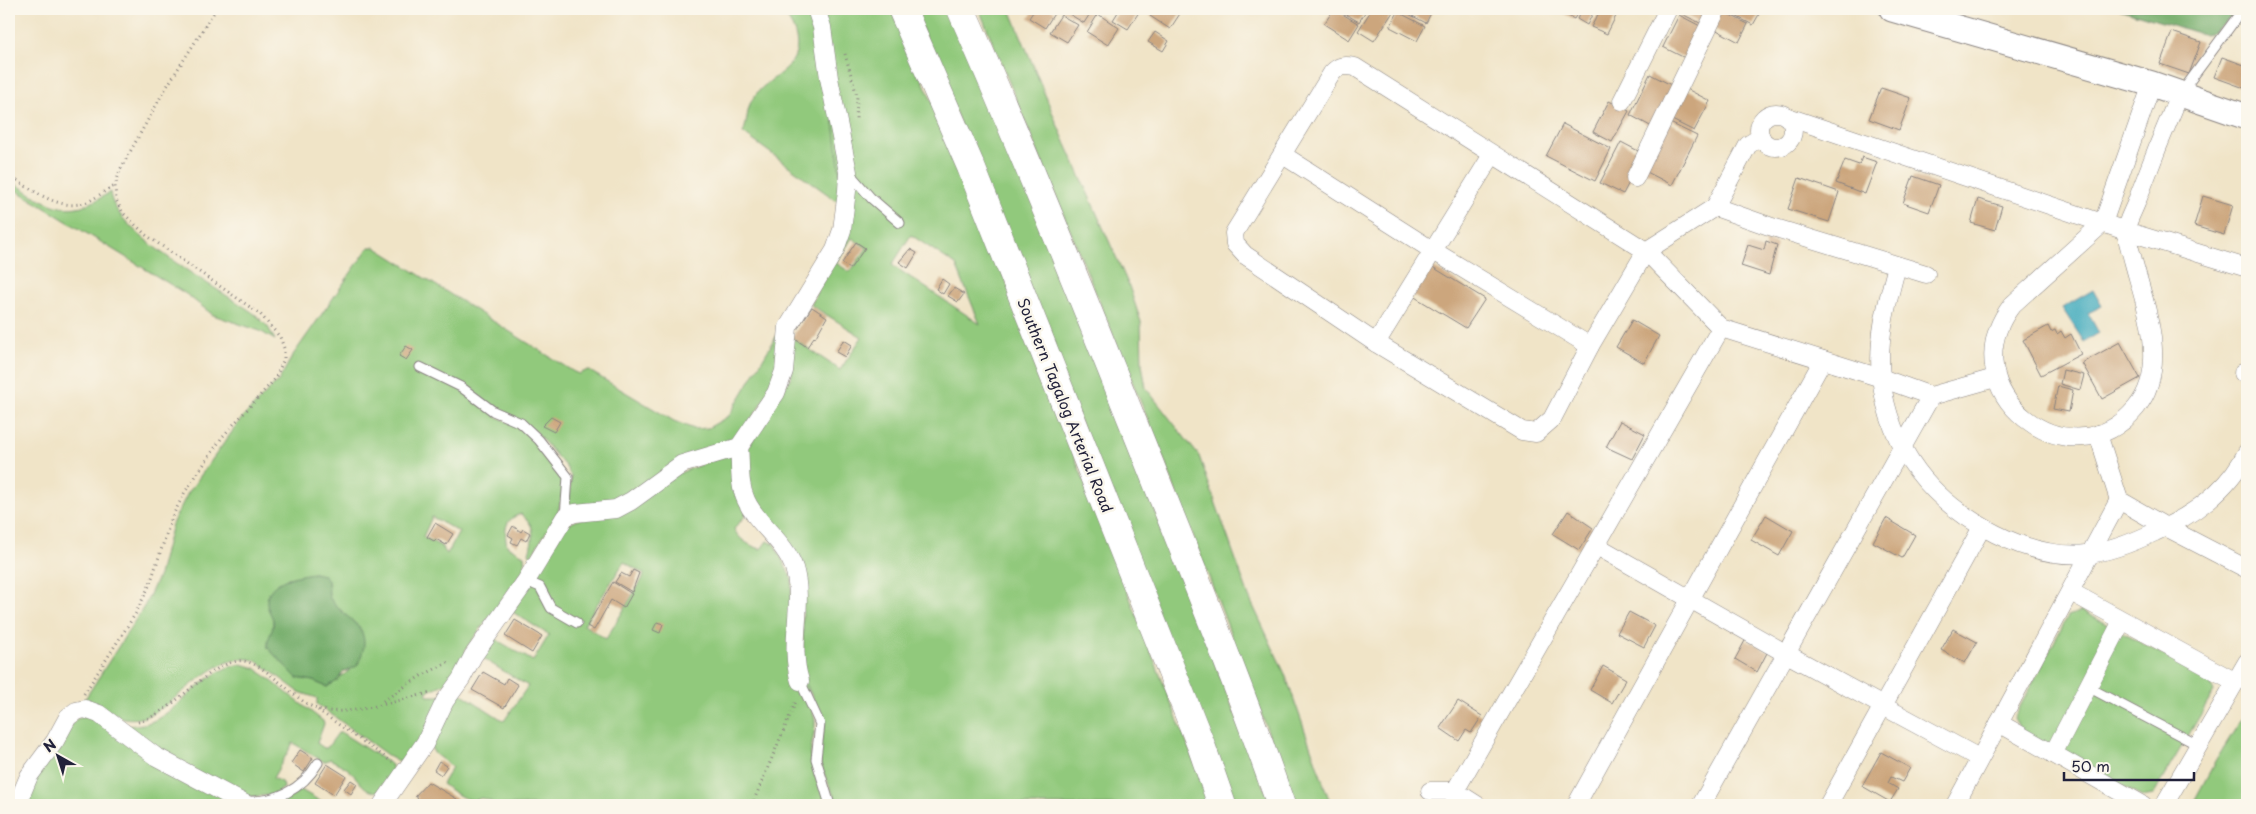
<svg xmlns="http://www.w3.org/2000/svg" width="2256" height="814" font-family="'Playpen Sans',sans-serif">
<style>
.green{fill:#91c97b;stroke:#5a765b;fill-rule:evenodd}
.forest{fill:#74ad6b;stroke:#4b6853}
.water{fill:#3ca9bc;stroke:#2f667c}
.building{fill:#cca67d}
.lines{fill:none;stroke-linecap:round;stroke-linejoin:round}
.lane-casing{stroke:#898381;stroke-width:11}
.street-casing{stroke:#898381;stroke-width:19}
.secondary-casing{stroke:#898381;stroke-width:27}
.highway-casing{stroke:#898381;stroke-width:29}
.path{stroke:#898381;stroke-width:3;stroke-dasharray:1 4;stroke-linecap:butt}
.lane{stroke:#fff;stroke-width:9}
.street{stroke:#fff;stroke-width:18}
.secondary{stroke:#fff;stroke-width:25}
.highway{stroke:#fff;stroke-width:28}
.labels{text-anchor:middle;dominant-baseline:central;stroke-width:5;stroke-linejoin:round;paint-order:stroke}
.street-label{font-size:15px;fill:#22223b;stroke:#fbf7ec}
</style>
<rect width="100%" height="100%" fill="#fbf7ec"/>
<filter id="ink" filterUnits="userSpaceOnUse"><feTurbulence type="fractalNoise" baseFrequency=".02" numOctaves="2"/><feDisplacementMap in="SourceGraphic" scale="10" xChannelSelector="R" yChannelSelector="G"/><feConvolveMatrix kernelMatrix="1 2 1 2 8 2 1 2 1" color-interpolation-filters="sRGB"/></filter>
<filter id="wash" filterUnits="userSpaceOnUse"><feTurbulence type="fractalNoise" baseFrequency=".0096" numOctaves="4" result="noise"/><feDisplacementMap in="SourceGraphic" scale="20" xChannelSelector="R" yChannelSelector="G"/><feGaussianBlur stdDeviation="1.12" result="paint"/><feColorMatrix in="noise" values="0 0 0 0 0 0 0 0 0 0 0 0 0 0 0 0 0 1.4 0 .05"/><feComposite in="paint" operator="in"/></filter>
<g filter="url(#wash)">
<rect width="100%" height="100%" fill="#f0e4c7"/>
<g class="green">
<path d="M778 9H812L841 159V204L743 133C748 122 746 110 752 100 765 76 803 71 796 38 794 27 787 16 778 9Z"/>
<path d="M821 9H891L960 164 1211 805H834L833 794 821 767 819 751 825 725 804 679 802 588 744 479 746 451 791 377 793 366 791 337 840 370 862 337 811 305 846 227ZM911 235 956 265 980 324 892 265ZM852 238 867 248 850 272 836 263Z"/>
<polygon points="914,9 951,9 1011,146 1271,805 1234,805"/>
<polygon points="979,9 1010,9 1057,124 1129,286 1141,322 1142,364 1146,388 1199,456 1249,597 1285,674 1331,805 1296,805 1160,449"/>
<path d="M9 180C48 204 66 222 110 192 113 233 222 290 256 315L268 327 275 340 260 331 213 315 186 294 9 186Z"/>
<path d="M369 247H375L574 372 579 374 588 370 674 421 694 429 708 428 729 416 783 325 776 381 740 437 620 502 569 510 571 476 566 467 536 432 499 408 495 416C531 430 542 450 565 480L558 513 531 556 529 553C534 535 536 526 521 514 504 519 504 531 507 546L524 555 525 568 465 650 468 660 446 683 426 692 428 696H442L431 726 403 760 398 761 390 757 317 704V698L299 692 257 661C218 647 179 704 145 717 122 723 104 712 83 702L145 605 159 575 172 524 188 493 242 418 279 380 293 355ZM432 517 459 532 447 554 441 546 423 537ZM314 573 328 581 329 597 333 603 360 628C360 638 362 651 360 660 359 665 333 682 327 687L313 681 297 678 268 648 273 627V589L288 578Z"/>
<path d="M731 453 746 515 734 529C739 540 750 546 761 549L767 541 774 544 792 579 790 623 815 720C816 734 809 747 811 760 813 776 824 789 827 805H493L491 801 481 798C468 805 453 791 442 784L452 767 435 754 430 746 459 692 504 721 528 686 482 658 495 639 533 661 549 635 511 611 565 526 664 479ZM624 562 644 574 643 578 606 639 584 625Z"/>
<polygon points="2082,611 2208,679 2214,692 2153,795 2142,797 2020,729 2014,718 2068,616"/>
<path d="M242 664 255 668 323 721 324 724 317 743 324 748H327L338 733H342L392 765V772L378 791C367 795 357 778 351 772 346 766 336 763 330 759L324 762 293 743 273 778 283 783 284 788 273 795 246 797 205 778 125 726C133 725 143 725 151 722 183 708 206 668 242 664Z"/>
<polygon points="2247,710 2247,805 2192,805 2215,762"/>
<polygon points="88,714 241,805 21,805 31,782 75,720"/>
<polygon points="301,790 327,805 255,805 273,803"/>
</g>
<g class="forest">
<path d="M2119 9H2236C2228 20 2220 32 2205 35Z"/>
<path d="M314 573 324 575 328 581 329 597C347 624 378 625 357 666L343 672 337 681 327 687 313 681 297 678 268 648C266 639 272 634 273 626 275 617 268 613 267 604 265 581 297 575 314 573Z"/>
</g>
<polygon class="water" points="2093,290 2102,306 2088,313 2099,333 2084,342 2062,308"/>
<g id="blocks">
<g class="building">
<polygon points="1035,9 1050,9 1055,12 1045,28 1029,18"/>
<polygon points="1061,9 1093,9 1084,23"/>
<polygon points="1120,9 1141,9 1128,29 1113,20"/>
<polygon points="1155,9 1183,9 1170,29 1150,16"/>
<polygon points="1334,9 1359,24 1349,40 1324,24"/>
<polygon points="1337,9 1367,9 1359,22"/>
<polygon points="1372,9 1395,9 1374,41 1358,31"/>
<polygon points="1399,9 1433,9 1426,23"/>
<polygon points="1555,9 1580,9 1574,19"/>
<polygon points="1582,9 1595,9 1587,25 1577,19"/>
<polygon points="1601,9 1611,9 1618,12 1607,34 1591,27"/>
<polygon points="1680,9 1713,9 1704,25 1678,12"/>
<polygon points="1722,9 1762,9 1753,25"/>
<polygon points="1720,10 1748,24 1739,42 1711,27"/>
<polygon points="1398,12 1425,26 1417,41 1390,27"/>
<polygon points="1098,14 1119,28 1108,45 1087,32"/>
<polygon points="1061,15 1078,25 1067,42 1050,32"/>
<polygon points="1679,15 1704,28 1687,59 1663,47"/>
<polygon points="1155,32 1169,41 1163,51 1148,42"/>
<polygon points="2172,32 2201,42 2189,74 2160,64"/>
<polygon points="2222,57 2247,66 2247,89 2214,77"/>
<polygon points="1650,74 1675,87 1654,128 1630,115"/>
<polygon points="1685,88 1710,101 1694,131 1670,119"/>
<polygon points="1881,88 1911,98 1899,130 1869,119"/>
<polygon points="1609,101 1629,111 1612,142 1593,132"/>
<polygon points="1668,122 1697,136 1672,185 1643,170"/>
<polygon points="1563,124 1611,149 1595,181 1546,156"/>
<polygon points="1621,142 1644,154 1623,194 1600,183"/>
<polygon points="1862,157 1877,162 1865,194 1836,183 1845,160 1859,165"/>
<polygon points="1913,176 1939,185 1929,212 1903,203"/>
<polygon points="1799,178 1839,192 1829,222 1788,209"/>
<polygon points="2203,196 2233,205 2224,235 2194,226"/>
<polygon points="1978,199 2002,206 1995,230 1971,223"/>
<polygon points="1766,241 1777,245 1769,275 1741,266 1748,245 1764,250"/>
<polygon points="856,242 865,248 850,269 842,263"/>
<polygon points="910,249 917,253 908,268 899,262"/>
<polygon points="1431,266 1485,299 1466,328 1413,296"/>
<polygon points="942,279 949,284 943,294 936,289"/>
<polygon points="954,288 964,294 958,302 948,296"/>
<polygon points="812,307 827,317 815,338 814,337 807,347 792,337"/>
<polygon points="1632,320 1659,336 1644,363 1616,347"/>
<polygon points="2048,326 2051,332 2055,330 2057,334 2061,331 2065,338 2071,334 2081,354 2041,375 2023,340"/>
<polygon points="844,340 852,345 845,357 836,352"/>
<polygon points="2120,342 2140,378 2102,399 2082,363"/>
<polygon points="406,346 413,350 406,360 399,356"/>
<polygon points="2063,370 2084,375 2080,390 2060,384"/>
<polygon points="2058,386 2073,390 2069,412 2053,409"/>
<polygon points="551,417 560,422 554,432 542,426"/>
<polygon points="1620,421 1645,434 1632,459 1606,447"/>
<polygon points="1568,511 1593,528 1579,550 1553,534"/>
<polygon points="1766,515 1793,531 1779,556 1751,540"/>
<polygon points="1886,518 1915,535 1902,558 1873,542"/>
<polygon points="435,523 453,534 446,545 436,539 434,541 427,537"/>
<polygon points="513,526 521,532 523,529 530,533 526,541 521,538 517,545 511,542 513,538 508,535"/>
<polygon points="633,570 639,573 632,592 615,582 621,573 629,577"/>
<polygon points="613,582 632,594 624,608 611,600 594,630 587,626"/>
<polygon points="1629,612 1655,626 1644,647 1617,633"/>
<polygon points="515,620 542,636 532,653 505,636"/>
<polygon points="657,622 663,624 660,633 653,630"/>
<polygon points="1953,629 1977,642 1965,663 1941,650"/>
<polygon points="1746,639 1768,651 1757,672 1735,659"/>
<polygon points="1603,666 1626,679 1612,703 1590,690"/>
<polygon points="483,672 504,684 507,678 518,685 504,708 472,690"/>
<polygon points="1458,701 1482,716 1471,733 1466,730 1459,741 1440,728"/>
<polygon points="300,750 313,758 304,772 291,763"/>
<polygon points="1881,752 1910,768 1902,782 1891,777 1888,783 1898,789 1890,802 1862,786"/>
<polygon points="439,761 447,766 441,775 434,770"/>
<polygon points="327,764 346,776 334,795 315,783"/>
<polygon points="351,780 357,784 351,794 344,789"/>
<polygon points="428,782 457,799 453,805 414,805 418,798 415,796"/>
</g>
</g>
</g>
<g filter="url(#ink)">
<use href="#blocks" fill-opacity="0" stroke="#898381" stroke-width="1"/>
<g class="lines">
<g class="lane-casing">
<g id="lane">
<polyline points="2181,93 2243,9"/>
<polyline points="850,174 871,198 900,223"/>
<polyline points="420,367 461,387 493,411 521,423 539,440 568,477 565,517"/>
<polyline points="526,581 540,587 551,608 577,623"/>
<polyline points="800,681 820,724 816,759 830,805"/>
<polyline points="2088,687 2198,745"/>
<path d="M243 801C275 803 302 790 318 763"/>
</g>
</g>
<g class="street-casing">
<g id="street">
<path d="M2152 84 2103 223 2012 305C1946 391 2071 487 2136 408 2170 367 2145 306 2133 260 2131 251 2126 239 2126 230 2127 220 2135 208 2138 198 2151 163 2165 128 2180 93"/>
<polyline points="1622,101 1668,9"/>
<circle cx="1776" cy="130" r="17"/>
<polyline points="1788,117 2126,231 2247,268"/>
<polyline points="1283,155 1432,250 1590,346"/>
<polyline points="1635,178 1717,9"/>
<polyline points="1715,207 1748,145 1761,137"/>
<path d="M1897 266C1887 303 1877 338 1881 377 1889 450 1932 502 1996 534 2024 548 2055 557 2087 554 2110 552 2134 542 2155 532 2192 516 2228 490 2247 452"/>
<path d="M1926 274 1769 226 1715 207 1646 251 1590 346 1552 419 1536 433 1522 431 1376 343 1245 255 1235 244 1234 233 1332 73C1339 65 1345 65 1355 67L1646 251 1721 328 1881 378 1931 396 1995 378"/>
<polyline points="1376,343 1492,155"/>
<polyline points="2243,373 2247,374"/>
<polyline points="2098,434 2119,500 2166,527 2247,569"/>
<path d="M739 447C741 464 738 483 746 500 757 525 785 541 794 568 805 604 788 644 800 681"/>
<polyline points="1597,546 1785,653 1979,758"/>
<polyline points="2071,592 2234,681"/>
<polyline points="1999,723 2143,805"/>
<polyline points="2053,754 2122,621"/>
<polyline points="1430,791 1455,791 1477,805"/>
<polyline points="1455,791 1721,328"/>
<polyline points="14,805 21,795 29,776 55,741 68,717 76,711 85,709 99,714 155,756 247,805"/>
<polyline points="382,805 425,743 445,701 461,679 473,656 526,581 565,517 575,513 616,509 631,501 682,464 739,447 776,393 784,371 788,327 835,250 842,230 847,191 848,172 829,78 822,27 816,9"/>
<polyline points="1576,805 1823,360"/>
<polyline points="1701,805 1931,396"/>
<polyline points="1828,805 1982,527"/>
<polyline points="1955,805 2119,500"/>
<polyline points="2164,805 2247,662"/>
</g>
</g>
<g class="secondary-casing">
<polyline id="secondary" points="1892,9 2152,84 2247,117"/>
</g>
<g class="highway-casing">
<g id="highway">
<polyline points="902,9 971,167 1201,745 1222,805"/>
<path d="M961 9C1026 156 1086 306 1146 455 1192 571 1240 687 1281 805"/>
</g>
</g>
<g class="path">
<polyline points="845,54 857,96 856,119"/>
<path d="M9 175C30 188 57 211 84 203 95 200 104 190 115 186"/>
<polyline points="84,694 136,613 150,584 172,517 185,492 223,436 275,379 284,359 284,348 280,337 260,314 146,235 123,213 116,200 115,186 120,170 164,91 216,9"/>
<polyline points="383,701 419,677 451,661"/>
<polyline points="318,710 392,762"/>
<path d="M138 722C174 713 204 666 238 661 264 658 295 703 318 709 348 718 399 699 430 693"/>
<polyline points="752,805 796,701"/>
</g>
<use href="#lane" class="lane"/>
<use href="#street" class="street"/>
<use href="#secondary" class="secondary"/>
<use href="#highway" class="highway"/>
</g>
</g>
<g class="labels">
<g class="street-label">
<text transform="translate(1066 405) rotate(68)">Southern Tagalog Arterial Road</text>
</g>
</g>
<rect width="2256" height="814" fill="none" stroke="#fbf7ec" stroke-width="30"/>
<g transform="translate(58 756) rotate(321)" stroke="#fbf7ec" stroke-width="4" paint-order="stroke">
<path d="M0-4L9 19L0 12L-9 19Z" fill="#22223b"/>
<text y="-8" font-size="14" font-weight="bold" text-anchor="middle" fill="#22223b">N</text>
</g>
<path d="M2064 772v8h130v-8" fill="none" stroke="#22223b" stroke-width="2.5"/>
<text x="2071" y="772" font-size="15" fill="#22223b" stroke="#fbf7ec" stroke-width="4" paint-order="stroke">50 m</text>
</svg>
